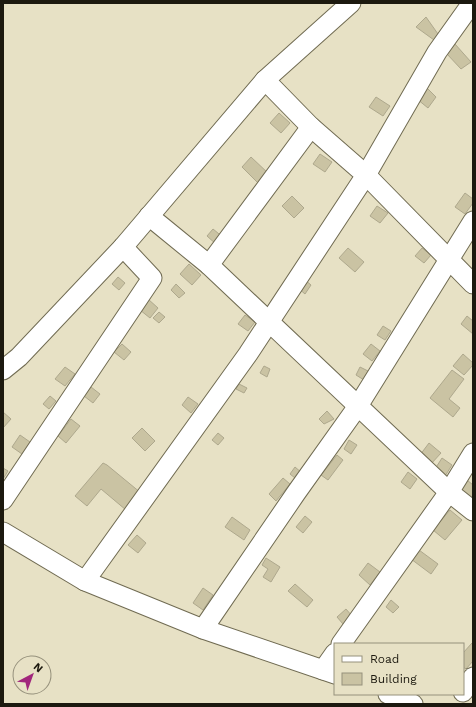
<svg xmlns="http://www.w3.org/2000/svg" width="476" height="707" font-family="'Work Sans',sans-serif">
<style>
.building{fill:#cac3a3;stroke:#aea88d}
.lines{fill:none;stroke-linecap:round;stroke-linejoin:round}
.street-casing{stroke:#706b52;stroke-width:21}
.street{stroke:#fff;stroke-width:19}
</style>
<rect width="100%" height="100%" fill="#e7e1c5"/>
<g class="building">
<polygon points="426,17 438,34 434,40 416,27"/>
<polygon points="455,44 471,62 461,69 447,54"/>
<polygon points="427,88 436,97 428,108 417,99"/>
<polygon points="376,97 390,106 383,116 369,107"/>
<polygon points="279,113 290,123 281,133 270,123"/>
<polygon points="320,154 332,162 325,172 313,164"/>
<polygon points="251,157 269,174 259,184 242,167"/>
<polygon points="465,193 473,199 473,203 465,214 455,207"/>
<polygon points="292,196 304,208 294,218 282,206"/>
<polygon points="377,206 388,213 380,223 370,216"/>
<polygon points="213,229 224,238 217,245 207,236"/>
<polygon points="348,248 364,262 355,272 339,258"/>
<polygon points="422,248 431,255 424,263 415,256"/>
<polygon points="189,264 201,275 192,285 180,274"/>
<polygon points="118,277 125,283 119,290 112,284"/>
<polygon points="304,279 311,285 305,294 298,288"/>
<polygon points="176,284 185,293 179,298 171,290"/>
<polygon points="148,299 158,308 150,318 140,310"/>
<polygon points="159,312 165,317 159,323 153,318"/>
<polygon points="245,315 255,322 248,331 238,324"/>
<polygon points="467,316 473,321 473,334 461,324"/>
<polygon points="383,326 391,331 385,340 377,335"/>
<polygon points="122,344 131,352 124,360 114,352"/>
<polygon points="371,344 380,351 372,361 363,354"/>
<polygon points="463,354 473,363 473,365 464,375 453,366"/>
<polygon points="264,366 270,369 267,377 260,373"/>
<polygon points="65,367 75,374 65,386 55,379"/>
<polygon points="360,367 368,371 364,380 356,375"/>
<polygon points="452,370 464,379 449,399 460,408 453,417 430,398"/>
<polygon points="239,384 247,388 244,393 236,389"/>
<polygon points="91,387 100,394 93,403 84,396"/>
<polygon points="50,396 56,401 49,409 43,404"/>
<polygon points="188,397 198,404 191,413 182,405"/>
<polygon points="327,411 334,419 324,424 319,419"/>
<polygon points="3,412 11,419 3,428"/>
<polygon points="71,419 80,426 66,443 58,436"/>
<polygon points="142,428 155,441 145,451 132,438"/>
<polygon points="218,433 224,438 218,445 212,440"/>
<polygon points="20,435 30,442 22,454 12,447"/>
<polygon points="349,440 357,445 351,454 344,449"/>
<polygon points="429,443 441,453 431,464 420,455"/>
<polygon points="337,455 343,460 328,480 321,475"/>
<polygon points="442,458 452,465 445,476 435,469"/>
<polygon points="103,463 107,465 141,493 126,510 101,489 87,506 75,496"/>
<polygon points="295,467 302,473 295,478 290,474"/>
<polygon points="3,468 8,471 3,479"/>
<polygon points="408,472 417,479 410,489 401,482"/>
<polygon points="283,478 290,484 276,501 269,494"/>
<polygon points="467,480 473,485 473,500 459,490"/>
<polygon points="450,510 462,520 445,540 433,530"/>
<polygon points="305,516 312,522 303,533 296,527"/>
<polygon points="232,517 250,530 244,540 225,527"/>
<polygon points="137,535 146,543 138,553 128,545"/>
<polygon points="419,550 438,564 431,574 411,559"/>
<polygon points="266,558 280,567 271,582 263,577 268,569 262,565"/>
<polygon points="368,563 380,572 370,585 359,575"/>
<polygon points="295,584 313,600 307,607 288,591"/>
<polygon points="203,588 213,595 203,610 193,603"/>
<polygon points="391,600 399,607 393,613 386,607"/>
<polygon points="346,609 352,616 343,624 337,617"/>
<polygon points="472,643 473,644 473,661 466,669 463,667 463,653"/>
</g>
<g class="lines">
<g class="street-casing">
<g id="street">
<polyline points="472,3 437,52 366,175 473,284"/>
<polyline points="149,216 209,265 311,127"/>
<polyline points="209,265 449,492 473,511"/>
<polyline points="3,370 19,357 123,247 265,80 351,3"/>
<polyline points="3,500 152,278 123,247"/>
<polyline points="3,532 85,581 203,629 335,674"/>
<polyline points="85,581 248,354 366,175 311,127 265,80"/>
<polyline points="203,629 296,493 358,406 473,221"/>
<polyline points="341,644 449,492 473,453"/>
<polyline points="323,670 335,653"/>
<polyline points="463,692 473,677"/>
<polyline points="388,694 413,704"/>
</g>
</g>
<use href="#street" class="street"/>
</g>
<rect width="476" height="707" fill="none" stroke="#1c190f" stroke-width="8"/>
<rect x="334" y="643" width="130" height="52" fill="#e7e1c5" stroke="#96917c"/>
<rect x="342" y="656" width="20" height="6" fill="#ffffff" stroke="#96917c"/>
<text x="370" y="663" font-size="12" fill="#1c190f">Road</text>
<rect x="342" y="673" width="20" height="12" fill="#cac3a3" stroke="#96917c"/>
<text x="370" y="683" font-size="12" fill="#1c190f">Building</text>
<g transform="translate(32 675) rotate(41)"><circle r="19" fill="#e7e1c5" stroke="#96917c"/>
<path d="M0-3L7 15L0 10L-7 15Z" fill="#a1267c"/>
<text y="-6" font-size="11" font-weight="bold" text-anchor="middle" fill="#1c190f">N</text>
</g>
</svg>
